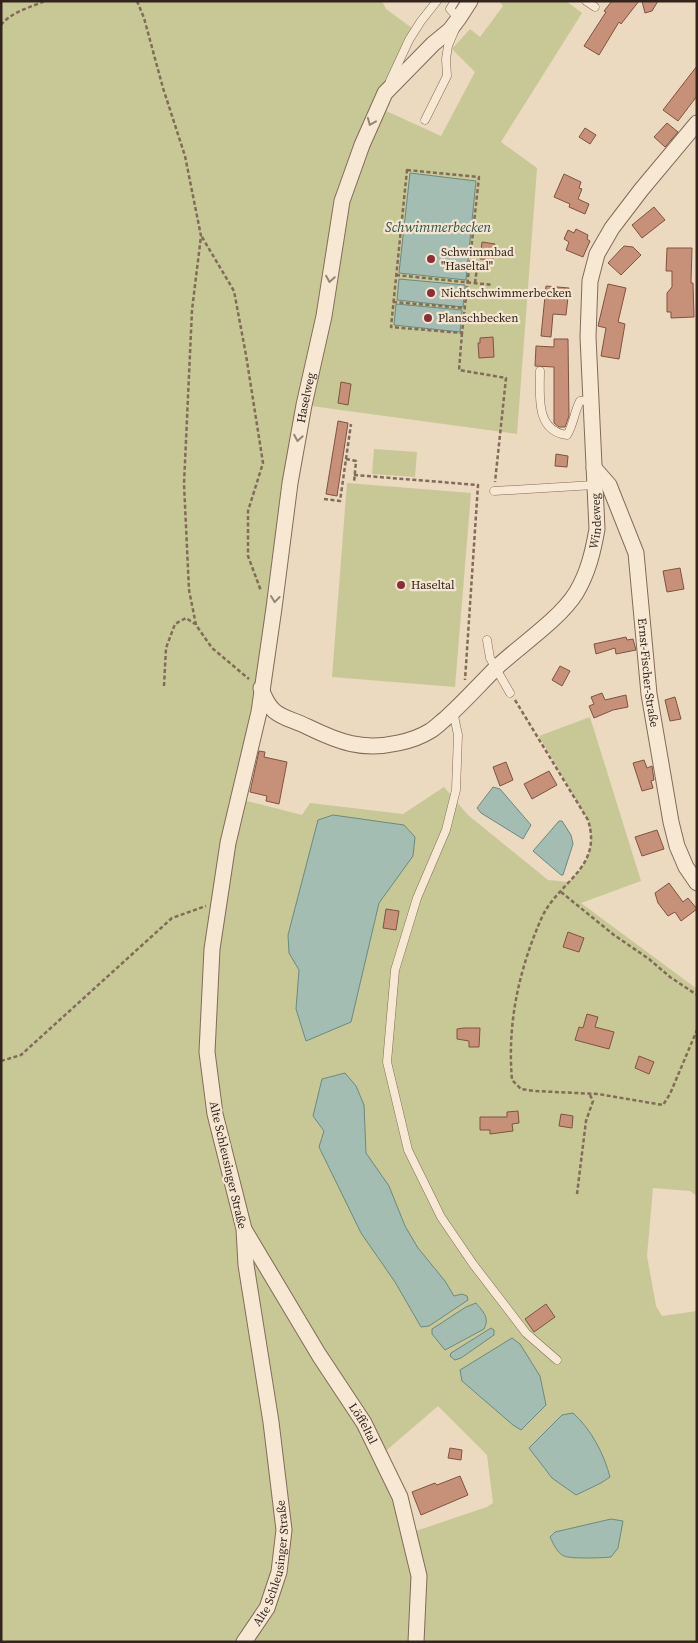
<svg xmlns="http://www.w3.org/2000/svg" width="698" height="1643" font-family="'Source Serif 4',serif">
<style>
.green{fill:#c7c895;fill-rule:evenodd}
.water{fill:#a3bdb3;stroke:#6b8a7f}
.building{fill:#c79078;stroke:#805341}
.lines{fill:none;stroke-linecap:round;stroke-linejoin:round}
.lane-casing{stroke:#836b59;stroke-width:9}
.street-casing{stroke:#836b59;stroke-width:17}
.path{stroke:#836b59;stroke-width:2.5;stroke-dasharray:4 2.5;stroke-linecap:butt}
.lane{stroke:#f6e8d3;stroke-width:8}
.street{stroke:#f6e8d3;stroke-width:15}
.oneway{stroke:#948678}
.poi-dot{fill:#8e2d38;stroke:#f3e5cf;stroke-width:2}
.labels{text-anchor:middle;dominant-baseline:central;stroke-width:4.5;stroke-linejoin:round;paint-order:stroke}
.poi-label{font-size:12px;fill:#33251d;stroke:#f3e5cf;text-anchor:start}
.street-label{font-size:12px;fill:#33251d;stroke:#f3e5cf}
.water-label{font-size:14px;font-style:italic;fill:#2d524c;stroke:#f3e5cf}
</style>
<rect width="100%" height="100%" fill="#ebd9c0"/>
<g class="green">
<path d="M1 1H382L386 9 412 28 353 157 243 800 302 815 310 803 403 814 444 787 468 815 548 880 569 882C588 863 596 846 588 820L539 736 590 717 641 881 581 903 697 989V1196L690 1191 653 1188 647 1256 656 1306 662 1316 697 1311V1642H1ZM438 1406 487 1455 493 1503 487 1507 410 1533 380 1456Z"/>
<polygon points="499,1 566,1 582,13 501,142 537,168 517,434 304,405 342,201 384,110 441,136 475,72 452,49 470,29 480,37 503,6"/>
<polygon points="374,449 417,452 415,477 372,474"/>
<polygon points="347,483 471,493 455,687 332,677"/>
</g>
<g class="water">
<polygon points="410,173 476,181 466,280 399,273"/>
<polygon points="399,279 465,285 463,307 397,300"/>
<polygon points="396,304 462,310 460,332 394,325"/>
<polygon points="493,787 500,789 531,825 523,839 481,813 477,808"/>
<polygon points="333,815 404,825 415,837 413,856 379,903 351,1022 306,1041 296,1009 299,970 289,953 288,935 318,820"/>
<polygon points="559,821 562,821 571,835 573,844 563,875 561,875 533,851"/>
<polygon points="345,1073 356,1086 364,1105 366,1153 389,1186 405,1226 418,1248 445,1281 454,1296 462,1294 467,1296 468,1300 429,1326 421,1327 395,1282 361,1233 319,1147 324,1131 313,1116 322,1079"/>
<path d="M476 1303C483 1312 490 1317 484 1329L445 1350 432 1334V1329L466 1307Z"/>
<polygon points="491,1328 494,1330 494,1335 461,1358 455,1360 450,1356 451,1353"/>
<polygon points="512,1338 520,1344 540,1376 546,1405 521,1430 513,1425 462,1381 460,1370"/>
<path d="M573 1413C591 1429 604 1454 610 1477L601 1483 576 1495 552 1478 529 1448 562 1415Z"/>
<path d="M611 1519 623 1521 618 1548 611 1557C603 1558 570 1559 564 1556 557 1553 553 1543 550 1537L555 1532Z"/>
</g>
<g class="building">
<polygon points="612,1 639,1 621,24 619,22 599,55 584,46 606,12 604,11"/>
<polygon points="642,1 658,1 652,11 645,13"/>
<polygon points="697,66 697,96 678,121 663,110"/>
<polygon points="667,123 678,132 665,147 654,137"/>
<polygon points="585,128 596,135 590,144 579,137"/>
<polygon points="564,174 581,182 579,188 582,189 578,199 589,204 585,214 569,207 570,204 554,197"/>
<polygon points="654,207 665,220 642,238 632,225"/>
<polygon points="576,229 588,235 587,239 590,241 583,257 566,250 569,242 564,239 568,230 574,233"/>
<polygon points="482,242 495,244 493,260 480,259"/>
<polygon points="624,246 633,247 641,255 621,275 608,263"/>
<polygon points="667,248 692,248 691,283 693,283 694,317 671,318 671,312 667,312 667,293 672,287 672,271 666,271"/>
<polygon points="608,284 626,288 618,322 625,324 619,359 601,356 606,328 598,326"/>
<polygon points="546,286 569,288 566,315 553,314 551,337 541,336"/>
<polygon points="493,337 494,357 479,358 478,343 480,343 480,338"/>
<polygon points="554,339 568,339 569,416 565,427 559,427 554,423 554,367 535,366 536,346 554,347"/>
<polygon points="341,382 351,384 348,405 338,403"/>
<polygon points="338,421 348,423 337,496 326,494"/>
<polygon points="556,454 568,456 567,467 555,466"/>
<polygon points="680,568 684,589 667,592 663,571"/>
<polygon points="626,637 627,640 633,639 636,650 616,654 615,648 596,654 594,644"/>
<polygon points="560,666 570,671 562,686 552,680"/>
<polygon points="602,693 605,700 626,695 628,707 613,710 594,718 589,706 594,704 591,697"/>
<polygon points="675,697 681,719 670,721 665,700"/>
<polygon points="259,751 265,752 264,757 287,762 279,804 266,801 267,796 250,792"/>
<polygon points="644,760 647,768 652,766 654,780 651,781 653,788 642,791 633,763"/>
<polygon points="506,762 513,780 500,786 493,767"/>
<polygon points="549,771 557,785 532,799 524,784"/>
<polygon points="657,830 664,849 642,856 635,837"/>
<polygon points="669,883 683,902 688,898 697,909 681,921 675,912 668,916 658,903 655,893"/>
<polygon points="386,909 399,911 396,930 383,928"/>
<polygon points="568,932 584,938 579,952 563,947"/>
<polygon points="587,1014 598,1017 595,1027 614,1032 609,1049 575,1040 579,1027 583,1028"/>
<polygon points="464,1028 480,1028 479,1047 469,1047 469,1041 457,1039 457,1029"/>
<polygon points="639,1056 654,1062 649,1074 635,1068"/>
<polygon points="518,1111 519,1123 512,1124 513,1131 490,1134 490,1130 480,1130 480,1117 507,1117 507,1112"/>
<polygon points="561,1114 573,1116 572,1128 559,1126"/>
<polygon points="546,1304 555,1317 534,1332 525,1319"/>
<polygon points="450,1448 462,1450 461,1460 448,1458"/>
<polygon points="460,1476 468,1495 421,1515 412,1492 435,1483 437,1485"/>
</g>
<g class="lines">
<g class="lane-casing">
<g id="lane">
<polyline points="455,1 450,9 459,19"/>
<polyline points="586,1 595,7"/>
<polyline points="390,81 409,40 421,21 437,1"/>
<polyline points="425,120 447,76 446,59 448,46 455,29"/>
<path d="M540 371C540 395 535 431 567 435 574 424 574 412 580 401L591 400"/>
<polyline points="494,491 594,485"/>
<polyline points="487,640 490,658 510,693"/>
<polyline points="453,711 458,735 456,790 446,830 417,898 395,970 387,1062 408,1150 441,1217 473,1264 526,1333 557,1360"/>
</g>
</g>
<g class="street-casing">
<g id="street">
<path id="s1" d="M594 468 609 485 636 553 649 694 671 822 677 846 686 867 697 883"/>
<path id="s2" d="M261 688C271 718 283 715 308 727 339 742 362 751 398 743 408 741 422 736 430 731 435 728 440 723 445 719 463 703 479 685 496 668 519 646 559 620 576 593 588 573 593 552 597 529L588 337 590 281 597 254 612 228 641 190 697 123"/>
<path id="s3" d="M245 1231 319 1355 364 1423 400 1497 419 1576 416 1642"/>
<path id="s4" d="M244 1642 267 1608 279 1572 284 1530 271 1422 246 1265 244 1229 215 1114 207 1052 212 949 228 843 259 712 274 608 290 483 304 405 324 316 342 201 362 145 385 93 433 44 450 30 459 18 470 1"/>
</g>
</g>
<g class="path">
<polyline points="137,1 144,18 163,88 185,156 201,236 192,310 184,484 189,590 196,625 212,648 249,679"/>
<path d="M1 25C11 12 31 7 45 1"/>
<polygon points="407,170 479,177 462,333 391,327"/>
<polyline points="202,237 234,291 246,355 263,463 248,511 248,556 261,591"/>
<polyline points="396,275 493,285"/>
<polyline points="475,283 478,260"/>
<polyline points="393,302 465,308"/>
<polyline points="462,333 459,370 506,378 495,482"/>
<polyline points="346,459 356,461 354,483"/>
<polyline points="354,475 478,485 465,680"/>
<polyline points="324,499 340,501 351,424"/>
<polyline points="164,686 166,648 175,624 186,618 195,624"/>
<path d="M515 700 588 820C603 868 559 881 542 917 519 969 507 1023 512 1080L521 1089 534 1091 598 1094 663 1105 670 1094 697 1030"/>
<polyline points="561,892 614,935 649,959 670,977 697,995"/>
<polyline points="1,1061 21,1055 172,918 206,906"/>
<polyline points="577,1194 586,1121 593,1101 589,1093"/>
</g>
<use href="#lane" class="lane"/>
<use href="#street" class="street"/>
</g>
<defs><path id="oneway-chevron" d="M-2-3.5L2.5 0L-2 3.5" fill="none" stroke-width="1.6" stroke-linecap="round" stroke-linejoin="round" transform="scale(1.25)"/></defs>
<g class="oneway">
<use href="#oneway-chevron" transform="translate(371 122) rotate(112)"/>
<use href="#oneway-chevron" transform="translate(330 279) rotate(99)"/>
<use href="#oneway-chevron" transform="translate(298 438) rotate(100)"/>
<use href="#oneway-chevron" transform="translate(275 599) rotate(97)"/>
</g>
<g class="poi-dot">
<circle cx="431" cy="259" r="5"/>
<circle cx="431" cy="293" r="5"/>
<circle cx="428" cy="318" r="5"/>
<circle cx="401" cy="585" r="5"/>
</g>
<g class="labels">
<g class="poi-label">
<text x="441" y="252">Schwimmbad<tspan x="441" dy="14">"Haseltal"</tspan></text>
<text x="441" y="293">Nichtschwimmerbecken</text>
<text x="438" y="318">Planschbecken</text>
<text x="411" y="585">Haseltal</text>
</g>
<g class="street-label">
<text stroke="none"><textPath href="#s4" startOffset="1269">Haselweg</textPath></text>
<text stroke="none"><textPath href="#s2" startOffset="469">Windeweg</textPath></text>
<text stroke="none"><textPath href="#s1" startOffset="216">Ernst-Fischer-Straße</textPath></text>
<text transform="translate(228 1165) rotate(77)">Alte Schleusinger Straße</text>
<text stroke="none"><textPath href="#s3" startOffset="226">Löffeltal</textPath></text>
<text stroke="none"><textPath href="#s4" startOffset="86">Alte Schleusinger Straße</textPath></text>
</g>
<g class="water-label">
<text x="438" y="227">Schwimmerbecken</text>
</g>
</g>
<rect width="698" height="1643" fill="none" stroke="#33251d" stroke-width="5"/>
</svg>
